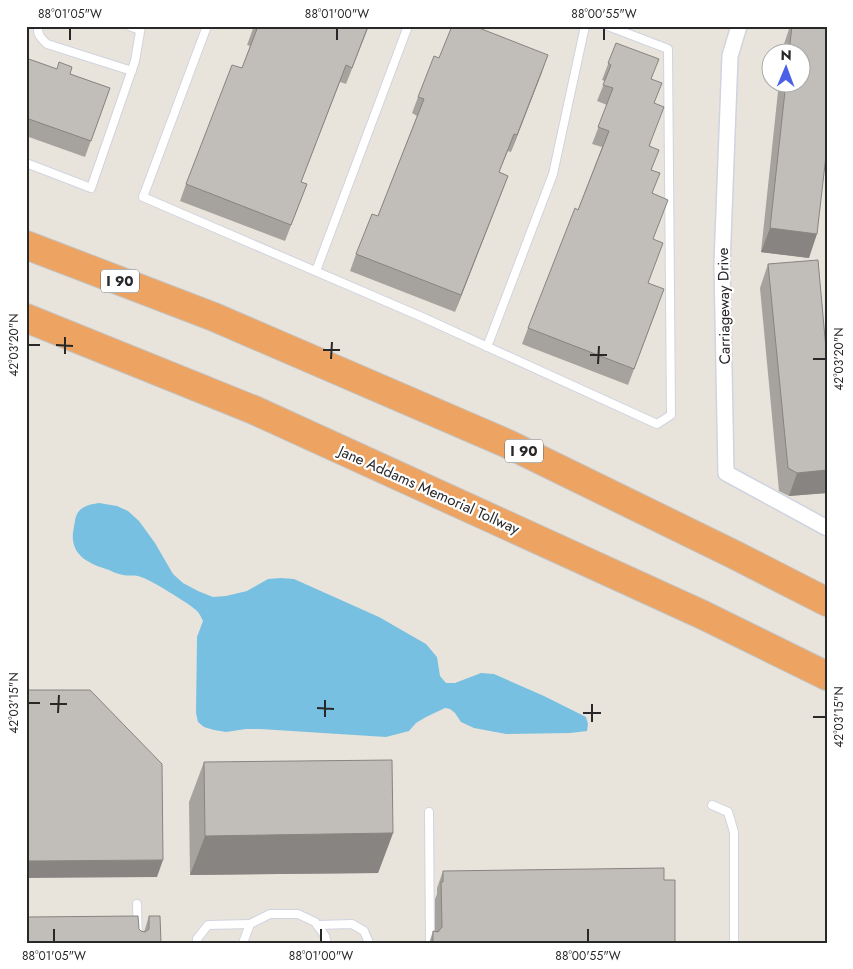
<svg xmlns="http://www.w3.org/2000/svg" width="853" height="969" font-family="Jost,sans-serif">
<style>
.water{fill:#77c0e1}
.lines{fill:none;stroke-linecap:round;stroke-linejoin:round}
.service-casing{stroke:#d0d3e0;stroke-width:10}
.minor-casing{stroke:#d0d3e0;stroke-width:18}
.motorway-casing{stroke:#c3c3c3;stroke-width:30}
.service{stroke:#fff;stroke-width:8}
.minor{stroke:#fff;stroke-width:15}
.motorway{stroke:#eda462;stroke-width:28}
.wall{fill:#a6a39e}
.shaded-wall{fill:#878481}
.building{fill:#c1bdb8;stroke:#878481}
.ticks{fill:none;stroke:#282828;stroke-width:2}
.labels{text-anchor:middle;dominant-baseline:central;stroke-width:4.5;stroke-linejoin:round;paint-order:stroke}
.shield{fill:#fff;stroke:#686868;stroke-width:1}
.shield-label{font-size:14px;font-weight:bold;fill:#282828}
.street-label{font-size:15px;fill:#282828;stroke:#fff}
.neatline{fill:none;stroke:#282828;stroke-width:2}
.ticks-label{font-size:12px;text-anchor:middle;fill:#282828}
</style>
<rect width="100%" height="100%" fill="#e9e4db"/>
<path class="water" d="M99 503 117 506 128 511 139 521 155 543 173 574 183 583 198 591 213 597 226 596 247 591 268 579 281 578 294 579 379 617 426 644 437 657 440 676 446 683H455L481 673 494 674 544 696 586 717 588 724 587 731 570 733 506 734 474 728 461 722 455 713 450 709 445 708 426 717 416 723 409 731 386 737 260 729H246L226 732 214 730 204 727 198 722 196 713 197 637 203 621C201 617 200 614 197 611 190 604 148 578 138 576 133 575 128 576 123 575 118 574 113 572 109 570 94 565 75 559 73 540 72 535 74 527 75 521 77 507 87 505 99 503Z"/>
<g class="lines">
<g class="service-casing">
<g id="service">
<path d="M38 26C37 35 41 38 47 44L132 71"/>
<polyline points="129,26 140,30"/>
<polyline points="207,26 143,197 422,317 657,424 671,415 668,49 608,26"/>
<polyline points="26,163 91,188 135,61 141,26"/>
<polyline points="316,271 408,26"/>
<polyline points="487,347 553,174 585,26"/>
<polyline points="712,805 728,812 734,832 734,943"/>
<polyline points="429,812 430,943"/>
<polyline points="137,904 138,943"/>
<polyline points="317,925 352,924 364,931 369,943"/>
<polyline points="197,943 197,939 208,925 250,924"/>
<polyline points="243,943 250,924 270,914 298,914 315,922 325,936 327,943"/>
</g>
</g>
<g class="minor-casing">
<polyline id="minor" points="739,26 730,56 722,264 726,473 827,528"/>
</g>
<g class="motorway-casing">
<g id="motorway">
<polyline points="26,245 214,317 508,444 735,555 827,602"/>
<polyline points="26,318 254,410 703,615 827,676"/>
</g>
</g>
<use href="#service" class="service"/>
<use href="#minor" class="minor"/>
<use href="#motorway" class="motorway"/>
</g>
<g class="wall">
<polygon points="254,26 369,26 346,84 340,82 301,182 307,184 285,241 180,201 186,184 242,68 250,46 247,45"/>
<polygon points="790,26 827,26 809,258 761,252 779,82 800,82 800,52 783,52 784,44"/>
<polygon points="616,43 652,79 654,103 650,146 653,194 653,239 648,283 658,306 628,385 522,344 528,328 578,210 602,147 592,144 607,105 597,101 605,81 602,80"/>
<polygon points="26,58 110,88 85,157 26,136"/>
<polygon points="439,58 542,72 511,152 508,151 499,172 508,176 455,312 350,271 356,254 378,216 417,116 412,113 418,97"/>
<polygon points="768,264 827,360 827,493 789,496 779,491 760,288"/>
<polygon points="204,762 393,833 378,873 190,875 189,802"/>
<polygon points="443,871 664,880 675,943 429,943 433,931 435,931 435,899 437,894 437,888"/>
<polygon points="149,916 161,943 26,943 139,929 141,931 144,932"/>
</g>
<g class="shaded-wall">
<polygon points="548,55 542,72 511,152 517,135"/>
<polygon points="508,176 502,192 455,312 461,295"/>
<polygon points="770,228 817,234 809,258 761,252"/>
<polygon points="827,470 827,493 789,496 797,473"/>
<polygon points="393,833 378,873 190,875 205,836"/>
<polygon points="163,860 157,877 26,878 26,861"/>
</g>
<g class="building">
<polygon points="254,26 368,26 352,68 346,65 301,182 307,184 291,225 186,184 232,65 242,68 257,29 253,28"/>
<polygon points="452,26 474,26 548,55 517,135 514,134 499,172 508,176 461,295 356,254 372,214 378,216 424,99 418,97 434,56 439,58"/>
<polygon points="792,26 827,26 827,147 817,234 770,228 786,82 800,82 800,52 789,52"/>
<polygon points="616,43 659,59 651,79 662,83 654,103 664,107 649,146 659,150 651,170 660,173 652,193 668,200 653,239 663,243 648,283 664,289 634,369 528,328 575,208 578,210 609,131 598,127 613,88 603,85 611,65 608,63"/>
<polygon points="26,58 57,69 59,62 72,67 70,74 110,88 91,141 26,118"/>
<polygon points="818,260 827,360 827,470 797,473 788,468 768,264"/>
<polygon points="27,690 90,690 162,764 163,860 26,861 26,691"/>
<polygon points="392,760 393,833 205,836 204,762"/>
<polygon points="664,868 664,880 675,880 675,943 433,943 433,931 438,932 442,927 441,882 443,882 443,871"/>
<polygon points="138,916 139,929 141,931 145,932 149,929 149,916 160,916 161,943 26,943 26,917"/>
</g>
<path class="ticks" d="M70 40V28M337 40V28M604 40V28M28 345H40M56 345 73 346M323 350H340M65 354V337M590 355H607M331 359 332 342M813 359H826M598 364 599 346M28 703H40M50 704H67M317 708 334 709M58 713 59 695M583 713H601M325 717V700M813 717H826M592 722V704M54 942V929M321 942V929M588 942V929"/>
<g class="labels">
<g class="shield">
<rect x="101" y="269.5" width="38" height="23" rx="4"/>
<rect x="505" y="439.5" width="38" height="23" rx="4"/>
</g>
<g class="shield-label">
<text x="120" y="281">I 90</text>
<text x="524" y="451">I 90</text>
</g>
<g class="street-label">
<text transform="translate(724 306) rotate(-91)">Carriageway Drive</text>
<text transform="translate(429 490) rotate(24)">Jane Addams Memorial Tollway</text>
</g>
</g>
<rect width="853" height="969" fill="none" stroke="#ffffff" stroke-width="55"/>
<g transform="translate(786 68) rotate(1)"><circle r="24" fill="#ffffff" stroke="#a9a9a9"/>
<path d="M0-4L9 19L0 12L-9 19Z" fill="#4a60e7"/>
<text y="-8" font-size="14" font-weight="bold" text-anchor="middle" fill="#282828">N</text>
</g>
<rect x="28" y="28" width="798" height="914" class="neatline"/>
<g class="ticks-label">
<text x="70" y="18">88°01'05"W</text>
<text x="337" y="18">88°01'00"W</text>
<text x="604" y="18">88°00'55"W</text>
<text transform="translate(14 345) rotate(-90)" y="4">42°03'20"N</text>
<text transform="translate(839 359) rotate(-90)" y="4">42°03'20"N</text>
<text transform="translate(14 703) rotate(-90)" y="4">42°03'15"N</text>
<text transform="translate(839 717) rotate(-90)" y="4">42°03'15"N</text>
<text x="54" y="960">88°01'05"W</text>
<text x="321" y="960">88°01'00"W</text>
<text x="588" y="960">88°00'55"W</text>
</g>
</svg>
